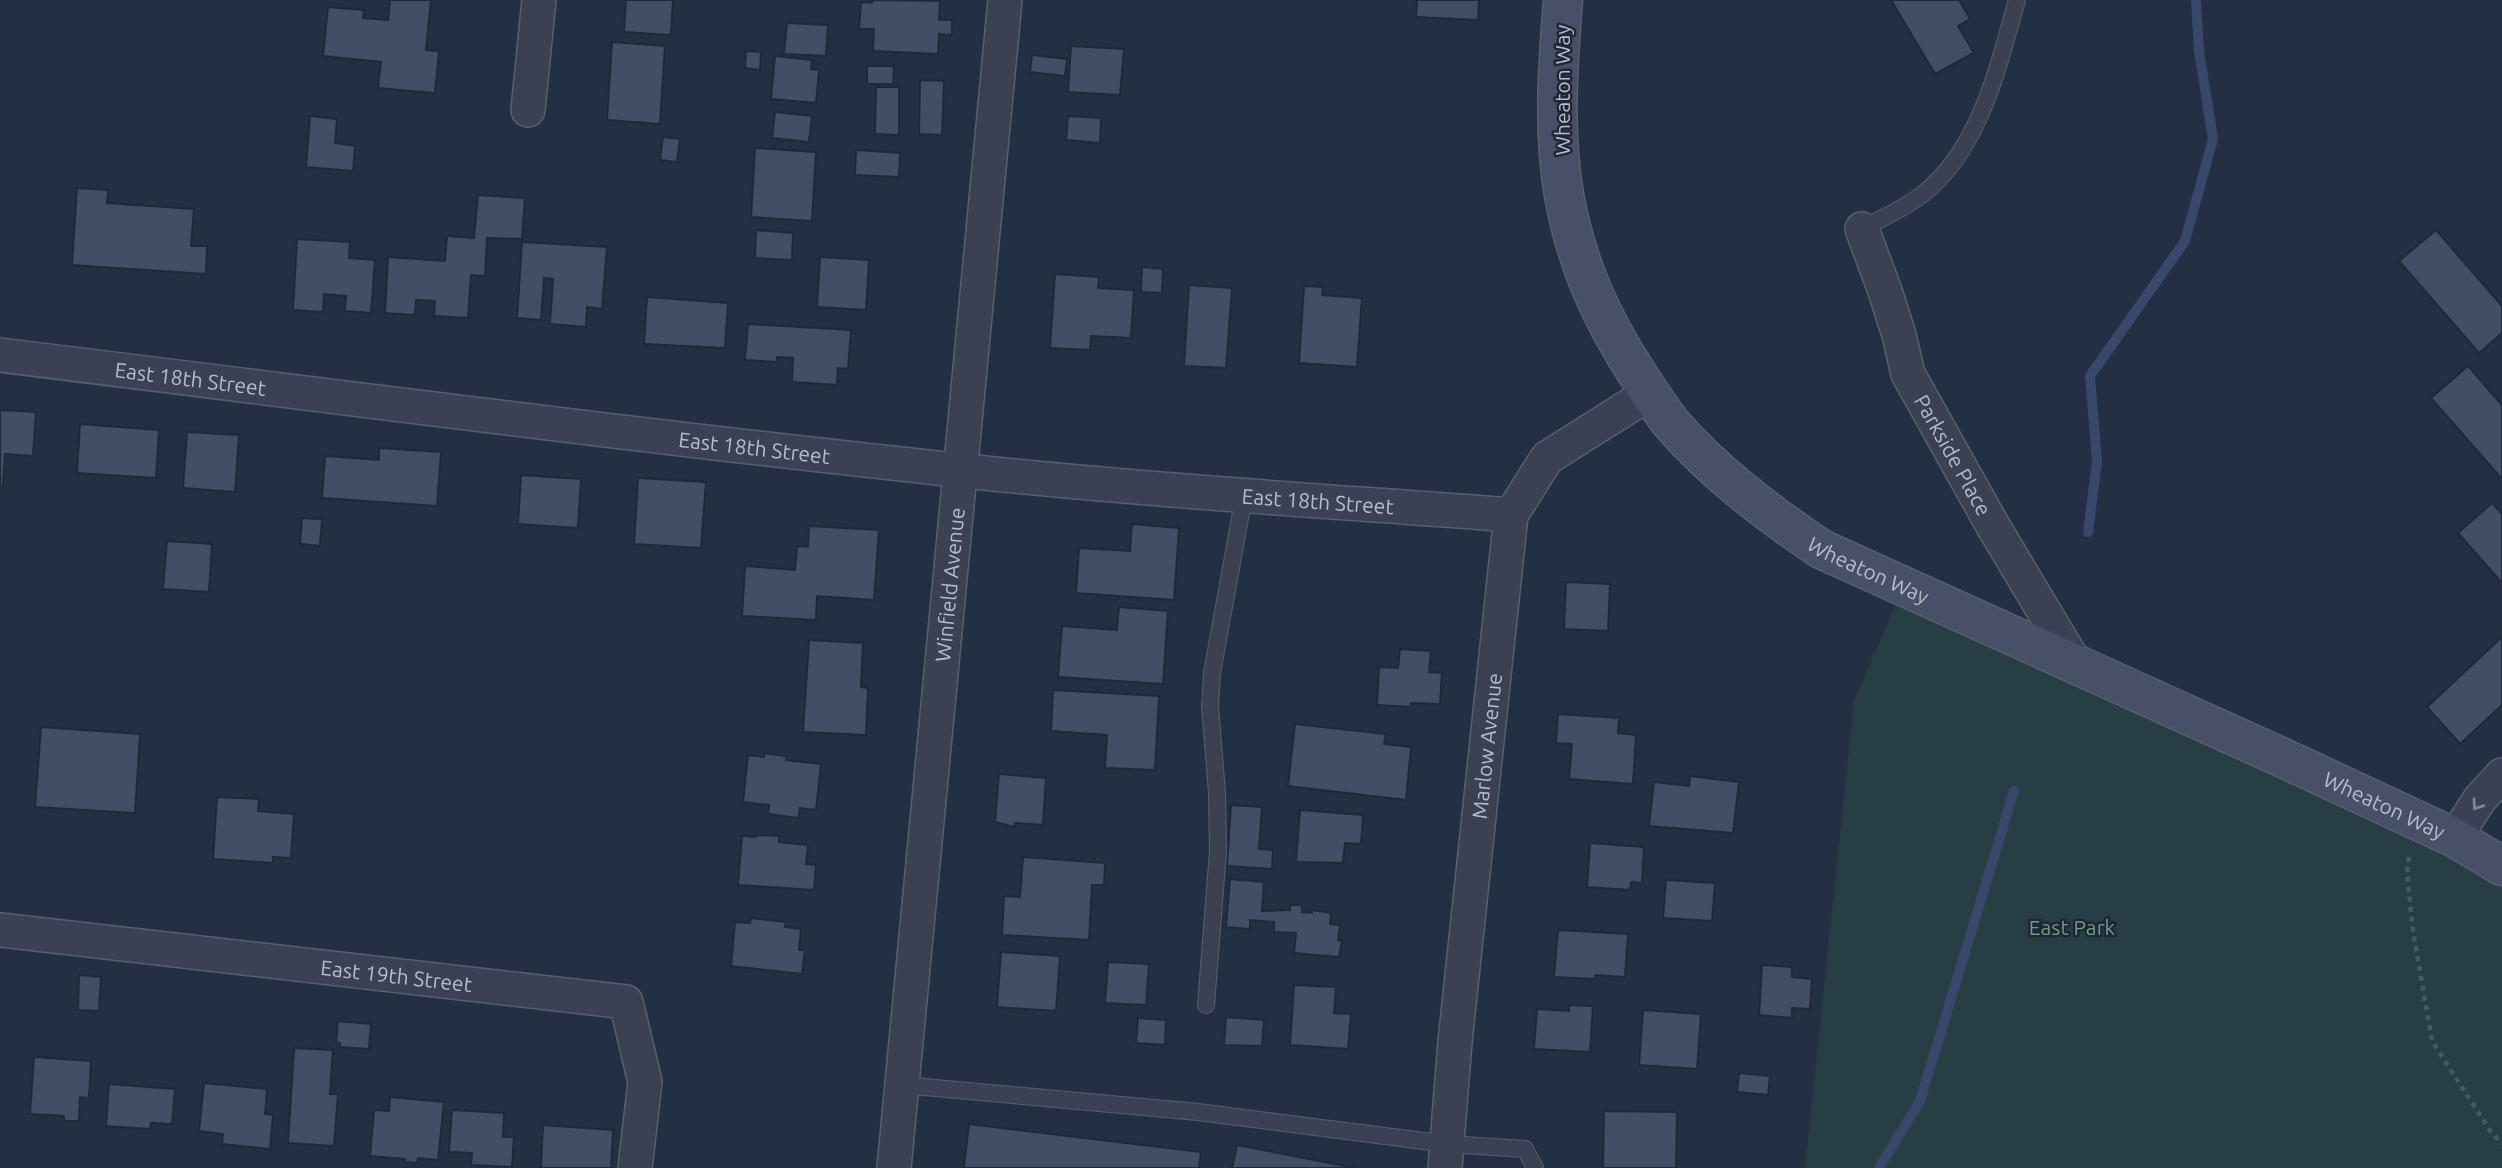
<svg xmlns="http://www.w3.org/2000/svg" width="2502" height="1168" font-family="Ubuntu,sans-serif">
<style>
.green{fill:#273e44}
.lines{fill:none;stroke-linecap:round;stroke-linejoin:round}
.stream{stroke:#37486b;stroke-width:10}
.building{fill:#434e65;stroke:#20283a;stroke-width:2}
.lane-casing{stroke:#575f70;stroke-width:18}
.street-casing{stroke:#575f70;stroke-width:36}
.secondary-casing{stroke:#575f70;stroke-width:41}
.path{stroke:#455b60;stroke-width:4.5;stroke-dasharray:5 5;stroke-linecap:butt}
.lane{stroke:#394152;stroke-width:16}
.street{stroke:#394152;stroke-width:33}
.secondary{stroke:#475066;stroke-width:38}
.oneway{stroke:#7e8595}
.labels{text-anchor:middle;dominant-baseline:central;stroke-width:5;stroke-linejoin:round;paint-order:stroke}
.street-label{font-size:21px;fill:#b6bdcc;stroke:#1e2638}
.park-label{font-size:21px;fill:#6c9f7c;stroke:#1e2638}
</style>
<rect width="100%" height="100%" fill="#242f43"/>
<polygon class="green" points="1903,587 2502,866 2502,1168 1805,1168 1854,701"/>
<g class="lines">
<g class="stream">
<polyline points="2088,532 2097,462 2090,376 2185,241 2213,139 2199,51 2196,0"/>
<polyline points="1879,1168 1920,1101 2014,791"/>
</g>
</g>
<g class="building">
<polygon points="390,0 431,0 426,50 439,51 435,93 378,88 381,62 323,56 328,7 364,10 363,18 388,20"/>
<polygon points="626,0 673,0 671,35 624,32"/>
<polygon points="872,0 940,1 939,20 952,20 952,35 939,34 938,54 873,51 874,29 859,29 861,2 872,3"/>
<polygon points="1417,0 1479,0 1478,20 1416,17"/>
<polygon points="1891,0 1959,0 1970,19 1958,26 1974,53 1935,74"/>
<polygon points="787,23 828,25 826,56 784,54"/>
<polygon points="612,42 665,46 660,124 607,120"/>
<polygon points="1071,46 1124,49 1120,95 1068,92"/>
<polygon points="746,51 761,52 760,70 745,68"/>
<polygon points="1032,55 1067,59 1065,76 1030,72"/>
<polygon points="775,56 812,60 811,69 819,70 816,103 771,99"/>
<polygon points="867,66 894,66 893,84 867,84"/>
<polygon points="920,80 944,81 942,135 919,134"/>
<polygon points="876,87 899,87 899,135 875,134"/>
<polygon points="775,112 812,116 809,142 772,138"/>
<polygon points="310,116 337,119 335,143 355,146 353,171 306,167"/>
<polygon points="1068,116 1101,118 1100,143 1066,140"/>
<polygon points="663,137 680,139 677,162 660,160"/>
<polygon points="755,148 816,152 812,221 751,217"/>
<polygon points="856,150 900,153 899,177 855,175"/>
<polygon points="77,188 108,190 107,203 194,209 191,246 207,246 206,274 72,265"/>
<polygon points="478,195 525,198 522,239 487,238 485,276 471,275 468,318 434,316 435,301 416,300 415,315 385,313 388,257 445,261 447,236 474,238"/>
<polygon points="756,230 793,233 792,260 755,258"/>
<polygon points="2436,230 2502,306 2502,333 2479,353 2399,261"/>
<polygon points="297,239 350,242 349,258 375,260 371,313 345,311 346,296 324,294 323,312 293,310"/>
<polygon points="522,242 607,247 602,309 587,307 586,327 550,324 553,279 544,278 541,320 517,318"/>
<polygon points="820,257 869,260 866,310 817,307"/>
<polygon points="1142,267 1163,269 1162,293 1141,292"/>
<polygon points="1055,274 1099,277 1098,288 1134,290 1131,338 1091,336 1090,350 1050,348"/>
<polygon points="1189,285 1232,288 1226,368 1184,366"/>
<polygon points="1304,286 1323,287 1322,295 1362,298 1357,367 1299,363"/>
<polygon points="647,297 728,303 725,348 644,344"/>
<polygon points="748,324 851,330 848,369 838,368 837,385 792,382 793,358 777,357 777,362 745,360"/>
<polygon points="2468,366 2502,405 2502,479 2431,398"/>
<polygon points="0,410 36,412 33,456 5,454 3,486 0,486"/>
<polygon points="80,424 159,430 156,478 77,473"/>
<polygon points="187,432 239,435 235,492 183,488"/>
<polygon points="379,448 441,452 437,506 322,498 325,456 379,460"/>
<polygon points="521,475 581,479 578,528 518,524"/>
<polygon points="638,478 706,482 701,548 634,544"/>
<polygon points="2492,503 2502,514 2502,583 2458,533"/>
<polygon points="302,518 322,519 320,546 300,544"/>
<polygon points="1132,524 1179,528 1174,600 1076,593 1079,548 1130,551"/>
<polygon points="809,526 879,530 874,600 817,596 816,620 742,616 745,566 795,570 797,546 808,547"/>
<polygon points="167,541 212,544 209,592 163,589"/>
<polygon points="1566,582 1610,584 1608,631 1564,629"/>
<polygon points="1119,607 1168,611 1163,684 1058,677 1062,626 1117,630"/>
<polygon points="2502,637 2502,705 2460,744 2427,707"/>
<polygon points="809,640 863,643 861,687 868,688 866,735 803,732"/>
<polygon points="1400,649 1431,651 1429,672 1442,673 1440,704 1411,703 1410,707 1377,705 1379,667 1398,668"/>
<polygon points="1053,690 1159,696 1155,770 1105,768 1107,735 1051,731"/>
<polygon points="1558,714 1619,718 1618,733 1636,735 1633,784 1569,779 1572,744 1556,743"/>
<polygon points="1295,724 1386,734 1384,744 1411,747 1406,800 1288,786"/>
<polygon points="41,727 140,734 135,813 35,807"/>
<polygon points="764,753 786,756 786,760 821,764 816,810 800,808 798,818 768,814 769,805 743,802 748,755 764,757"/>
<polygon points="999,774 1046,778 1043,825 1015,823 1015,827 995,822"/>
<polygon points="1690,776 1739,782 1733,833 1649,826 1654,782 1689,786"/>
<polygon points="217,797 259,799 258,811 294,814 291,858 273,857 273,863 213,859"/>
<polygon points="1231,805 1262,807 1259,849 1273,850 1272,869 1227,866"/>
<polygon points="1300,810 1363,815 1361,844 1345,843 1343,863 1296,862"/>
<polygon points="756,835 779,836 779,842 808,845 806,864 816,865 814,890 738,885 742,836 756,837"/>
<polygon points="1590,843 1644,847 1642,883 1631,882 1630,890 1587,887"/>
<polygon points="1023,857 1105,863 1104,885 1092,885 1089,940 1002,935 1004,896 1020,897"/>
<polygon points="1230,879 1264,882 1262,911 1290,910 1290,905 1302,905 1302,912 1312,913 1312,910 1331,913 1330,924 1340,925 1338,940 1342,941 1339,957 1294,953 1296,933 1274,932 1274,922 1250,920 1250,929 1226,927"/>
<polygon points="1666,880 1715,883 1712,921 1663,918"/>
<polygon points="751,918 786,922 785,927 801,929 799,950 805,950 802,974 731,966 735,922 750,923"/>
<polygon points="1558,930 1628,934 1625,977 1595,975 1595,979 1554,977"/>
<polygon points="1001,952 1060,956 1056,1011 997,1007"/>
<polygon points="1108,962 1149,964 1146,1005 1105,1003"/>
<polygon points="1762,965 1792,967 1792,977 1812,979 1810,1009 1792,1008 1792,1018 1759,1015"/>
<polygon points="79,975 101,977 99,1011 78,1010"/>
<polygon points="1294,985 1336,987 1334,1013 1351,1014 1348,1049 1290,1045"/>
<polygon points="1569,1005 1593,1006 1590,1052 1534,1049 1537,1009 1569,1011"/>
<polygon points="1643,1010 1701,1014 1697,1069 1639,1065"/>
<polygon points="1226,1017 1264,1020 1262,1046 1224,1045"/>
<polygon points="1138,1018 1166,1020 1165,1045 1136,1043"/>
<polygon points="338,1021 371,1024 369,1049 340,1047 340,1043 336,1043"/>
<polygon points="294,1048 333,1050 330,1094 338,1094 334,1146 288,1143"/>
<polygon points="34,1057 91,1061 89,1098 80,1097 79,1121 64,1121 64,1116 30,1114"/>
<polygon points="1739,1073 1770,1076 1768,1095 1737,1092"/>
<polygon points="204,1083 267,1089 265,1114 273,1115 270,1149 222,1144 223,1134 199,1131"/>
<polygon points="109,1084 175,1089 172,1124 151,1123 150,1129 106,1126"/>
<polygon points="390,1097 444,1102 438,1160 418,1158 417,1163 405,1162 405,1159 370,1156 374,1110 389,1111"/>
<polygon points="452,1110 504,1113 503,1137 514,1137 512,1167 471,1165 472,1153 449,1152"/>
<polygon points="1604,1111 1677,1112 1676,1168 1603,1168"/>
<polygon points="969,1124 1201,1152 1199,1168 964,1168"/>
<polygon points="543,1125 613,1130 611,1168 541,1168"/>
<polygon points="1237,1145 1355,1168 1232,1168"/>
</g>
<g class="lines">
<g class="lane-casing">
<g id="lane">
<path d="M1862 229C1882 218 1905 208 1923 194 1980 149 1998 67 2017 0"/>
<polyline points="1206,1005 1218,851 1217,793 1210,706 1212,673 1244,496"/>
<polyline points="902,1085 1198,1112 1447,1144 1525,1149 1535,1168"/>
</g>
</g>
<g class="street-casing">
<g id="street">
<polyline points="528,110 539,0"/>
<path id="s1" d="M1862 229 1885 291 1899 335 1908 374 1993 526 2076 665"/>
<path id="s2" d="M0 355C318 394 637 436 956 470 1140 490 1326 501 1511 515"/>
<polyline points="2455,838 2479,800 2502,775"/>
<path id="s3" d="M0 930 626 1002 645 1082 635 1168"/>
<path id="s4" d="M894 1168 1005 0"/>
<path id="s5" d="M1445 1168 1455 1042 1511 515 1547 458 1650 393"/>
</g>
</g>
<g class="secondary-casing">
<g id="secondary">
<path id="s6" d="M1563 0C1558 64 1553 131 1564 195 1576 263 1601 318 1638 375 1649 391 1659 408 1671 423 1713 472 1768 513 1821 549L2281 757 2455 838 2502 866"/>
</g>
</g>
<polyline class="path" points="2409,857 2407,872 2413,931 2432,1041 2491,1132 2502,1144"/>
<use href="#lane" class="lane"/>
<use href="#street" class="street"/>
<use href="#secondary" class="secondary"/>
</g>
<defs><path id="oneway-chevron" d="M-2-3.5L2.5 0L-2 3.5" fill="none" stroke-width="1.6" stroke-linecap="round" stroke-linejoin="round" transform="scale(1.75)"/></defs>
<use class="oneway" href="#oneway-chevron" transform="translate(2477 805) rotate(125)"/>
<g class="labels">
<g class="street-label">
<text transform="translate(1562 90) rotate(-90)">Wheaton Way</text>
<text stroke="none"><textPath href="#s2" startOffset="192">East 18th Street</textPath></text>
<text stroke="none"><textPath href="#s2" startOffset="760">East 18th Street</textPath></text>
<text stroke="none"><textPath href="#s1" startOffset="245">Parkside Place</textPath></text>
<text stroke="none"><textPath href="#s2" startOffset="1326">East 18th Street</textPath></text>
<text stroke="none"><textPath href="#s6" startOffset="698">Wheaton Way</textPath></text>
<text stroke="none"><textPath href="#s4" startOffset="586">Winfield Avenue</textPath></text>
<text stroke="none"><textPath href="#s5" startOffset="424">Marlow Avenue</textPath></text>
<text stroke="none"><textPath href="#s6" startOffset="1265">Wheaton Way</textPath></text>
<text stroke="none"><textPath href="#s3" startOffset="399">East 19th Street</textPath></text>
</g>
<g class="park-label">
<text x="2072" y="927">East Park</text>
</g>
</g>
</svg>
